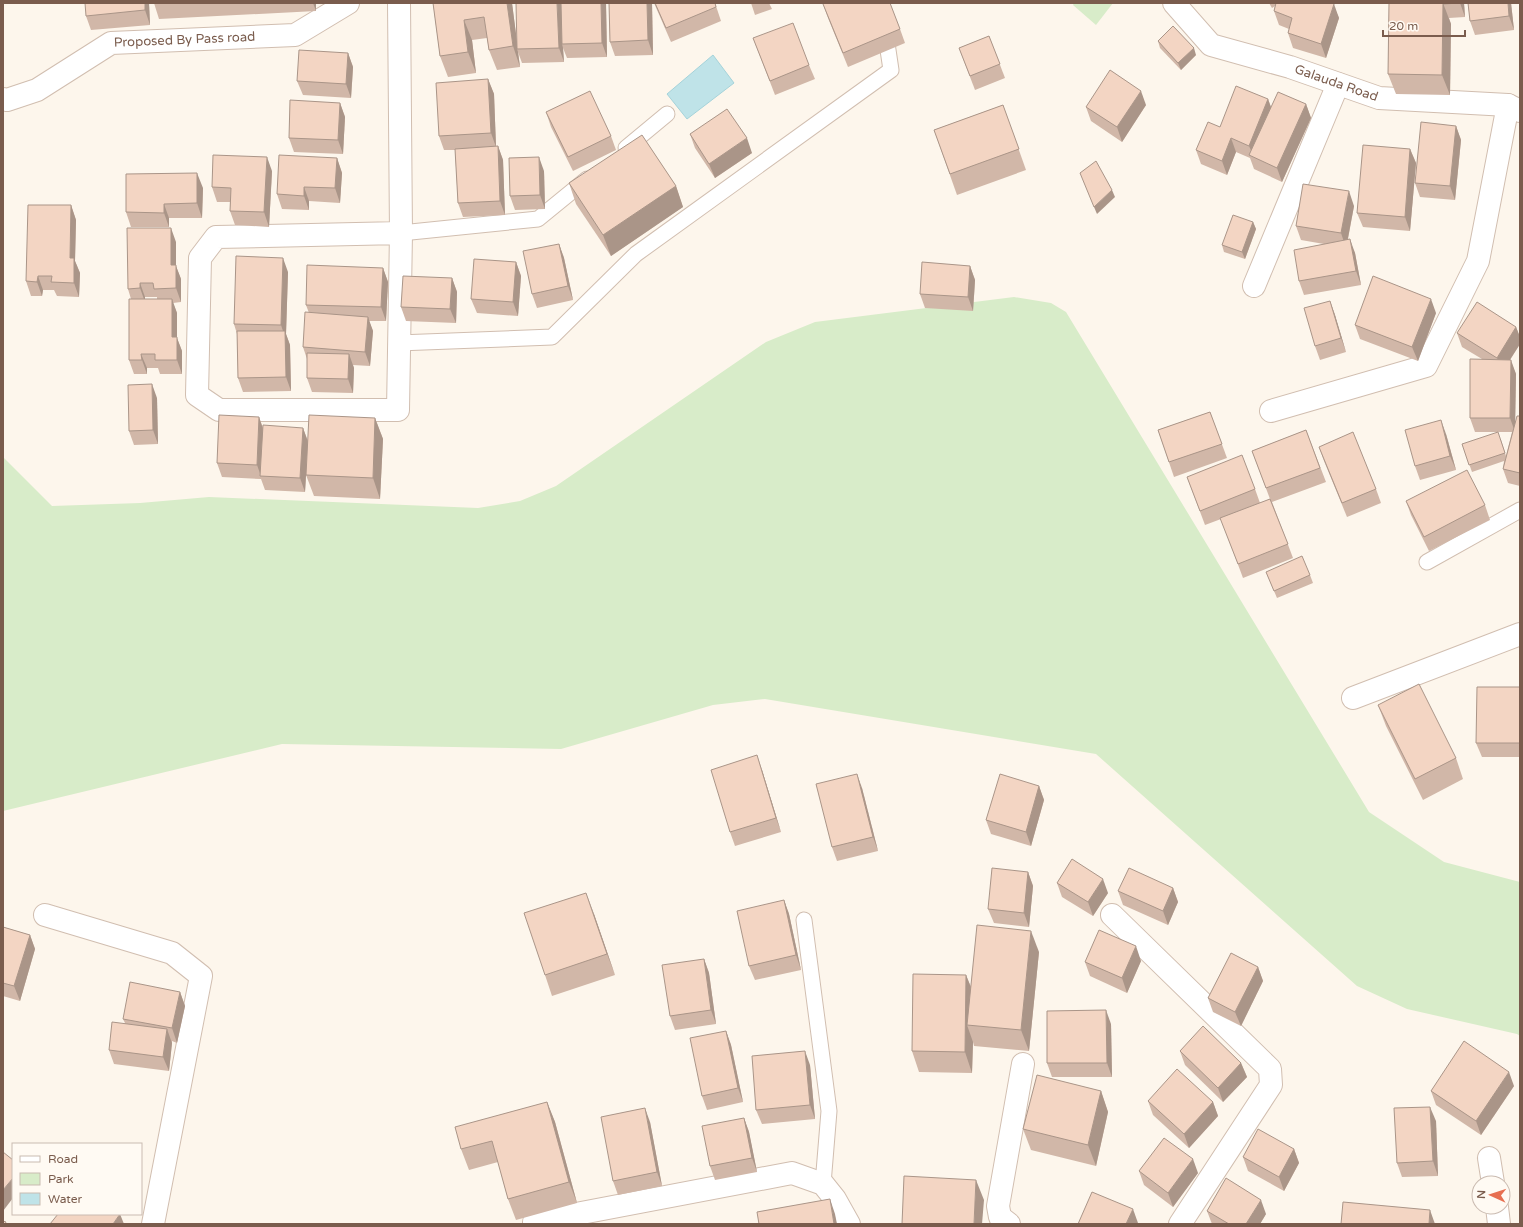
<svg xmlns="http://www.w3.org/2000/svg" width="1523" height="1227" font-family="'Varela Round',sans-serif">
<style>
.green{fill:#d8ecc9}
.water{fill:#bfe3e8;stroke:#a5d3da}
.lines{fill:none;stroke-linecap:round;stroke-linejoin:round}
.service-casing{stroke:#d1beb0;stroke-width:17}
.minor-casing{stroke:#d1beb0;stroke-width:24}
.service{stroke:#fff;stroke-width:15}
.minor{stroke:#fff;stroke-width:22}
.wall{fill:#d1b7a8;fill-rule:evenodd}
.shaded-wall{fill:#aa9588}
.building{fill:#f3d5c3;stroke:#aa9588}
.labels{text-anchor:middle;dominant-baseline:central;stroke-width:3.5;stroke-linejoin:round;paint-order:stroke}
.street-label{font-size:13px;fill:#7a5c4d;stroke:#fffaf3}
</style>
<rect width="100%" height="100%" fill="#fdf6ec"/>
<g class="green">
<polygon points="1074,3 1113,3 1096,25 1073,5"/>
<polygon points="1014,297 1051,303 1066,312 1369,812 1444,862 1520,882 1520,1036 1517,1034 1407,1009 1357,986 1096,754 765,699 713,705 561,749 282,744 3,811 3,457 52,506 140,503 209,497 478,508 520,501 556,486 766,342 815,322"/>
</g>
<polygon class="water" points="713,55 734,83 687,119 667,94"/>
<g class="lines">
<g class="service-casing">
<g id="service">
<polyline points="626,148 667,114"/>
<polyline points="401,233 538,219 587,179"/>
<polyline points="398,343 552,337 636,254 891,70 881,3"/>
<polyline points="1427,562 1520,510"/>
<polyline points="804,920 829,1111 823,1184"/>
</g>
</g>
<g class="minor-casing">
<g id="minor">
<polyline points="399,3 401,233 398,410 219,410 197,395 200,258 216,237 401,233"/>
<path id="s1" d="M1174 3 1211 45 1290 67 1379 98 1508 105 1520 111"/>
<path id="s2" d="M3 99 7 100 37 90 111 43 295 35 348 3"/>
<polyline points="1254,286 1338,84"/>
<polyline points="1271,411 1426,366 1478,261 1508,105"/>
<polyline points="1353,698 1520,634"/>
<polyline points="45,915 172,953 201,976 153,1224"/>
<polyline points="1112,915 1270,1069 1271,1085 1180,1224"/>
<polyline points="1489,1158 1493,1183"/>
<polyline points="1497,1207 1499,1224"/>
<polyline points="534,1222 792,1173 823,1184 835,1199 849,1224"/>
<polyline points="1009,1224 1000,1217 998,1206 1023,1064"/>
</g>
</g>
<use href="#service" class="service"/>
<use href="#minor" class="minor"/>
</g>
<g class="wall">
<polygon points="149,3 150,25 91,30 86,16"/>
<polygon points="154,3 316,3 316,11 159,19"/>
<polygon points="433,3 512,3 517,43 606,3 607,57 567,58 563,48 564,62 522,63 518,52 520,67 497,70 489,50 487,38 472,40 476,73 448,77 440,56"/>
<polygon points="609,3 652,3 653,55 615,56 610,42"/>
<polygon points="654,3 715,3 721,21 671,42"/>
<polygon points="751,3 769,3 772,9 755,15"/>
<polygon points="1269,3 1332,3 1339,18 1326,58 1293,48 1288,33 1289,29 1279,25 1274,11 1275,6 1272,8"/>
<polygon points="1389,3 1464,3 1465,17 1449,18 1451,24 1450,95 1396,94 1388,74"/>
<polygon points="1468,3 1511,3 1514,30 1475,35 1470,21"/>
<polygon points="823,4 900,29 905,43 848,67 828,18"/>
<polygon points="989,36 1005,78 975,90 959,48"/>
<polygon points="753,38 809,65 815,79 775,95"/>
<polygon points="1158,41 1196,55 1181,70 1160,48"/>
<polygon points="348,53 353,67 351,98 303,95 297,81"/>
<polygon points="488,79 494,94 496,146 498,146 503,160 505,215 463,217 458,203 455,150 444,150 439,136"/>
<polygon points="1268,99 1271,107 1306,104 1311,118 1282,182 1254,169 1250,158 1236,152 1227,175 1201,164 1196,150 1220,127"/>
<polygon points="340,103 345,117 343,154 294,152 289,138"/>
<polygon points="1003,105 1026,170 957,195 934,130"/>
<polygon points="1146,105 1122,142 1091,121 1086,107"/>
<polygon points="546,112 611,136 616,150 573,171 551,127"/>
<polygon points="1456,126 1461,140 1455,200 1420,197 1415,183"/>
<polygon points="690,134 752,153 715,178 695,148"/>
<polygon points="1410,149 1416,163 1410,231 1363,227 1357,213"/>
<polygon points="337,158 342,173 340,203 309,201 309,210 282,209 277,194"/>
<polygon points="272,171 269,227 235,225 230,211 230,202 217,202 212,187"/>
<polygon points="544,171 545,209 515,210 510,196"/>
<polygon points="569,183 676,186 683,207 611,256 576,204"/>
<polygon points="203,188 202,218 169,218 169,227 131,227 126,212"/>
<polygon points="71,205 76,220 75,261 80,273 79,297 57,296 54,290 43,290 42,296 31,296 26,281"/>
<polygon points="1354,206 1348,239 1355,253 1361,285 1304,295 1299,281 1324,244 1301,240 1296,226"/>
<polygon points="1253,222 1256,229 1245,259 1224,252 1222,245"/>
<path d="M176 242V266L181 279V302L173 303 177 313V338L182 351V374H160L158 368H147V374H134L129 360 131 299 128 289ZM145 297H157V299H145Z"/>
<polygon points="559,244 564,258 573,300 537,308 532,294"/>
<polygon points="516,262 521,276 518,316 477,313 471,299"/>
<polygon points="970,266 975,280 973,311 925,308 920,294"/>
<polygon points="383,268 388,282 386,321 369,321 373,331 370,366 353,365 354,368 353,393 312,392 307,378 307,359 303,347 309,313 306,305"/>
<polygon points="288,272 286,334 290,345 291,391 243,392 238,378 237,334 234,324"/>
<polygon points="452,278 457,292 456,323 406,321 401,307"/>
<polygon points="1330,301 1335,315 1346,352 1320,360 1315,346"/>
<polygon points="1436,313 1418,361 1360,339 1355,325"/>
<polygon points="1516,327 1520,337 1520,344 1510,360 1516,374 1515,422 1520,416 1520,486 1508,483 1503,469 1504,461 1472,472 1462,444 1501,440 1506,456 1512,432 1475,432 1470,418 1482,359 1462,347 1457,333"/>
<polygon points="157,398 158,444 134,445 129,431"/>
<polygon points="1210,412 1227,458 1174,477 1158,430"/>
<polygon points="259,417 263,428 303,428 308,441 375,418 383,439 380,499 314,496 306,475 307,458 305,492 265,490 261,479 222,477 217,463"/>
<polygon points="1306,430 1326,482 1272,502 1293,558 1243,578 1221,519 1205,525 1187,477 1255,489 1260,503 1270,499 1252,451"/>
<polygon points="1446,434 1456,470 1420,480 1415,466"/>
<polygon points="1319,447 1376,489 1381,503 1347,517 1324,461"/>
<polygon points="1406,501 1485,505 1490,520 1429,551 1411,515"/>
<polygon points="1266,572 1310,575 1313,583 1277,598"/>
<polygon points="1520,687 1520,757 1482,757 1476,743"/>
<polygon points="1378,705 1456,758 1463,779 1423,800 1386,726"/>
<polygon points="762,770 781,832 735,846 730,832"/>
<polygon points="1039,786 1044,800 1031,846 991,834 986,820"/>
<polygon points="862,788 878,851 837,861 832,847"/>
<polygon points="1028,872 1033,886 1029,927 994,923 988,909"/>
<polygon points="1057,883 1108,893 1093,916 1062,897"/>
<polygon points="1173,888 1178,902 1168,925 1123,905 1118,891"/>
<polygon points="784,900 789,914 801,970 755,980 749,966"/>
<polygon points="594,914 615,975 552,996 545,975"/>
<polygon points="3,927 30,935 35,949 20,1001 3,996"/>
<polygon points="1039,952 1029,1051 974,1046 973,1042 972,1073 919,1072 912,1051 966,975 971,987"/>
<polygon points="704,959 709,973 716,1024 675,1030 670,1016"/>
<polygon points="1141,961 1127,993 1090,976 1085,962"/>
<polygon points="1258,967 1263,981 1241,1026 1213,1012 1208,998"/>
<polygon points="180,992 185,1006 177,1043 172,1041 172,1043 169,1071 114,1064 109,1050 125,1023 123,1019"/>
<polygon points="1111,1024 1112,1077 1052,1077 1047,1063"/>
<polygon points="726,1031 731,1045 743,1102 707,1110 702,1096"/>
<polygon points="1180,1051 1241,1063 1247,1077 1223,1102 1185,1065"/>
<polygon points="810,1065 815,1119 762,1124 756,1110"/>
<polygon points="1514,1086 1481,1135 1436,1105 1431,1091"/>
<polygon points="1101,1091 1108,1112 1096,1166 1031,1150 1023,1129"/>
<polygon points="1148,1101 1213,1102 1218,1116 1189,1148 1153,1115"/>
<polygon points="547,1102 555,1122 577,1203 516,1220 508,1199 498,1162 469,1170 461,1149"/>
<polygon points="744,1118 749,1132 757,1172 715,1180 710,1166"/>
<polygon points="1436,1121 1438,1176 1402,1177 1397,1163"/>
<polygon points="650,1122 662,1186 618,1195 613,1181"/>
<polygon points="1294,1149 1299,1163 1284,1191 1248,1171 1243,1157"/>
<polygon points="1139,1171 1198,1173 1173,1207 1144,1185"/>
<polygon points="1207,1211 1266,1214 1260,1224 1212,1224"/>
</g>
<g class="shaded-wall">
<polygon points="145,3 149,3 150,25 145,10"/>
<polygon points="313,3 316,3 316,11"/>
<polygon points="507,3 512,3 518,49 517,49 518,52 520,67 513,46"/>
<polygon points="557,3 562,3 562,44 563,48 564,62 559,48"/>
<polygon points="601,3 606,3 607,57 602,43"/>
<polygon points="647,3 652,3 653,55 648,40"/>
<polygon points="1443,3 1451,24 1450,95 1442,75"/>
<polygon points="1460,3 1464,3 1465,17"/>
<polygon points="1508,3 1511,3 1514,30 1509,16"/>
<polygon points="1334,4 1339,18 1326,58 1321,44"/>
<polygon points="464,20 472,40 476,73 468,52"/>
<polygon points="1194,48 1196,55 1181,70 1178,63"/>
<polygon points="348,53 353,67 351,98 346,84"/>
<polygon points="488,79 494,94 496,147 491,133"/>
<polygon points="1141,91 1146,105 1122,142 1117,127"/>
<polygon points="1268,99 1273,113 1254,157 1249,146"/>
<polygon points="340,103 345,117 343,154 338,140"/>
<polygon points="1306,104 1311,118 1282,182 1277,168"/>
<polygon points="1456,126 1461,140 1455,200 1450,186"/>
<polygon points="747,138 752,153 715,178 709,164"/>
<polygon points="1231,138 1236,152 1227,175 1222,161"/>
<polygon points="498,146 503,160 505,215 500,201"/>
<polygon points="1410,149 1416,163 1410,231 1405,217"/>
<polygon points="267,157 272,171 269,227 264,212"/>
<polygon points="539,157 544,171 545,209 540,195"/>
<polygon points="337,158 342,173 340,203 335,188"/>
<polygon points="197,173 203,188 202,218 197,203"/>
<polygon points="676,186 683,207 611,256 603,235"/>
<polygon points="304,187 309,201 309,210 304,196"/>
<polygon points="1112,190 1115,197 1097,214 1094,207"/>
<polygon points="1349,191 1354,206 1346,248 1341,233"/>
<polygon points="164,204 169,218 169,227 164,213"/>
<polygon points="71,205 76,220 75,261 80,273 79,297 74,283 70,258"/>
<polygon points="1253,222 1256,229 1245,259 1242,252"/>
<polygon points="171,228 176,242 176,266 181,279 181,302 176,288 171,265"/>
<polygon points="1350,239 1355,253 1361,285 1356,271"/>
<polygon points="559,244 564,258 573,300 568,286"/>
<polygon points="283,258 288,272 286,334 290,345 291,391 286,377 285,337 281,325"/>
<polygon points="516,262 521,276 518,316 513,302"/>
<polygon points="970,266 975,280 973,311 968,297"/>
<polygon points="383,268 388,282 386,321 381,307"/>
<polygon points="38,276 43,290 42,296 37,282"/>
<polygon points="452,278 457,292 456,323 450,309"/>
<polygon points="140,283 145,297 145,302 140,288"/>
<polygon points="172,299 177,313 177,338 182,351 182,374 177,360 172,337"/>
<polygon points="1431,299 1436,313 1418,361 1412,347"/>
<polygon points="1330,301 1335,315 1346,352 1341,338"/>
<polygon points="368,317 373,331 370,366 365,352"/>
<polygon points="1516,327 1520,337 1520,344 1502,372 1497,358"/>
<polygon points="141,354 147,368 147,374 142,360"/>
<polygon points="349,354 354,368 353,393 348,379"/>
<polygon points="1511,360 1516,374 1515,432 1510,418"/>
<polygon points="152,384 157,398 158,444 153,430"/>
<polygon points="259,417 264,432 261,476 257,465"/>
<polygon points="375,418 383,439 380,499 373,478"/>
<polygon points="1441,420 1446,434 1456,470 1450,456"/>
<polygon points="303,428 308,442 305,492 300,478"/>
<polygon points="757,755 762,770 781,832 776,818"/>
<polygon points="857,774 862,788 878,851 873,837"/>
<polygon points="1039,786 1044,800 1031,846 1026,832"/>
<polygon points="1028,872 1033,886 1029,927 1024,913"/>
<polygon points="1103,879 1108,893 1093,916 1088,902"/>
<polygon points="1173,888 1178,902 1168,925 1163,911"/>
<polygon points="586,893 594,914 615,975 607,954"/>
<polygon points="784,900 789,914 801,970 796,955"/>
<polygon points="1031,931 1039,952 1029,1051 1021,1030"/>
<polygon points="30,935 35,949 20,1001 14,986"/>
<polygon points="1136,946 1141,961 1127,993 1122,978"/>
<polygon points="704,959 709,973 716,1024 711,1010"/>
<polygon points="1258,967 1263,981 1241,1026 1235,1012"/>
<polygon points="966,975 974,995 967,1025 973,1042 972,1073 965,1052"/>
<polygon points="180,992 185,1006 177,1043 172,1028"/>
<polygon points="1106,1010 1111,1024 1112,1077 1107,1063"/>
<polygon points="167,1029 172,1043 169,1071 163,1057"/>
<polygon points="726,1031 731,1045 743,1102 738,1088"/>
<polygon points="805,1051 810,1065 815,1119 810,1105"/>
<polygon points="1241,1063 1247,1077 1223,1102 1218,1088"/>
<polygon points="1509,1072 1514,1086 1481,1135 1476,1121"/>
<polygon points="1101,1091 1108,1112 1096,1166 1088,1145"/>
<polygon points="547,1102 555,1122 577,1203 569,1182"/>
<polygon points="1213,1102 1218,1116 1189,1148 1184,1134"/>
<polygon points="1430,1107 1436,1121 1438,1176 1433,1161"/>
<polygon points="645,1108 650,1122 662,1186 657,1172"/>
<polygon points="744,1118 749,1132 757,1172 752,1158"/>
<polygon points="1294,1149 1299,1163 1284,1191 1279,1177"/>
<polygon points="1193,1159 1198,1173 1173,1207 1168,1193"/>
<polygon points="13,1178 13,1198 3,1211 3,1190"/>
<polygon points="976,1180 984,1200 982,1224 974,1224"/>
<polygon points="830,1199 835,1214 837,1224 834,1224"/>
<polygon points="1261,1200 1266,1214 1260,1224 1246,1224"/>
<polygon points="1133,1209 1138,1223 1137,1224 1126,1224"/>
<polygon points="1430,1210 1435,1224 1429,1224"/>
<polygon points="120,1214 124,1224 113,1224"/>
</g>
<g class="building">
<polygon points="85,3 145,3 145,10 86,16"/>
<polygon points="433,3 507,3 513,46 489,50 484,17 464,20 468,52 440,56"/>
<polygon points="516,3 557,3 559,48 517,49"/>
<polygon points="561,3 601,3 602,43 562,44"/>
<polygon points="609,3 647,3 648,40 610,42"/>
<polygon points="655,3 715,3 716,7 666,28"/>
<polygon points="824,3 890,3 900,29 843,53 823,4"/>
<polygon points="1276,3 1332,3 1334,4 1321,44 1288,33 1292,18 1274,11"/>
<polygon points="1389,3 1443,3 1442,75 1388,74"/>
<polygon points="1443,3 1460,3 1443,4"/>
<polygon points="1468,3 1508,3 1509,16 1470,21"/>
<polygon points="793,23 809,65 770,81 753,38"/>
<polygon points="1173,26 1194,48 1178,63 1158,41"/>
<polygon points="989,36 1000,64 970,76 959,48"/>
<polygon points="299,50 348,53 346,84 297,81"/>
<polygon points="1110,70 1141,91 1117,127 1086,107"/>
<polygon points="488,79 491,133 439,136 436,83"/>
<polygon points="1236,86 1268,99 1249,146 1231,138 1222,161 1196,150 1208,122 1220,127"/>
<polygon points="590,91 611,136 568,157 546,112"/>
<polygon points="1278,92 1306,104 1277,168 1249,155"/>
<polygon points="290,100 340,103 338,140 289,138"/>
<polygon points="1003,105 1019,149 950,174 934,130"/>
<polygon points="727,109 747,138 709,164 690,134"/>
<polygon points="1421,122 1456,126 1450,186 1415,183"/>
<polygon points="642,135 676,186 603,235 569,183"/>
<polygon points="1363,145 1410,149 1405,217 1357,213"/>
<polygon points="498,146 500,201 458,203 455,149"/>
<polygon points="213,155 267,157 264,212 230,211 231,188 212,187"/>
<polygon points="279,155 337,158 335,188 304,187 304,196 277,194"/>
<polygon points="539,157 540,195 510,196 509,158"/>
<polygon points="1096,161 1112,190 1094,207 1080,173"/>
<polygon points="197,173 197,203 164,204 164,213 126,212 126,174"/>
<polygon points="1303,184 1349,191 1341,233 1296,226"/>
<polygon points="28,205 71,205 70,258 74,258 74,283 51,282 52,276 38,276 37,282 26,281"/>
<polygon points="1233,215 1253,222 1242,252 1222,245"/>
<polygon points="127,228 171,228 171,265 176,265 176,288 154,289 153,283 140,283 140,288 128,289"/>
<polygon points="1350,239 1356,271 1299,281 1294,250"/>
<polygon points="559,244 568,286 532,294 523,251"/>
<polygon points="236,256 283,258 281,325 234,324"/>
<polygon points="474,259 516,262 513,302 471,299"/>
<polygon points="922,262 970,266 968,297 920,294"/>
<polygon points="307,265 383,268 381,307 306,305"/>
<polygon points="403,276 452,278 450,309 401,307"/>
<polygon points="1373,276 1431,299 1412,347 1355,325"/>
<polygon points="129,299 172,299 172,337 177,337 177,360 155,360 155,354 141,354 142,360 129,360"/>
<polygon points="1330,301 1341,338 1315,346 1304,308"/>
<polygon points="1477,302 1516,327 1497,358 1457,333"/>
<polygon points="305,312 368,317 365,352 303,347"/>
<polygon points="237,331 285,331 286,377 238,378"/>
<polygon points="307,353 349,354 348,379 307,378"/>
<polygon points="1470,359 1511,360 1510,418 1470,418"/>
<polygon points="152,384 153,430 129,431 128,385"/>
<polygon points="1210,412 1222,444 1169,462 1158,430"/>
<polygon points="219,415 259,417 257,465 217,463"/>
<polygon points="309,415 375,418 373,478 306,475"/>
<polygon points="1517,416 1520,416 1520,473 1503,469"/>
<polygon points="1441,420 1450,456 1415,466 1405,430"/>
<polygon points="263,425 303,428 300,478 260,476"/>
<polygon points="1306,430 1320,468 1266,488 1252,451"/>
<polygon points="1353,432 1376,489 1342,503 1319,447"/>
<polygon points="1498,432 1505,453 1469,465 1462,444"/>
<polygon points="1242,455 1255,489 1200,511 1187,477"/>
<polygon points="1467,470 1485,505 1424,537 1406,501"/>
<polygon points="1270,499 1288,544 1238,564 1220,518"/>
<polygon points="1302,556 1310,575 1274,591 1266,572"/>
<polygon points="1419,684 1456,758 1415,779 1378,705"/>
<polygon points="1477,687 1520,687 1520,743 1476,743"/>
<polygon points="757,755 776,818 730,832 711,770"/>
<polygon points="857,774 873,837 832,847 816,784"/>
<polygon points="1000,774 1039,786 1026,832 986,820"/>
<polygon points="1072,859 1103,879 1088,902 1057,883"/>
<polygon points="992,868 1028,872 1024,913 988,909"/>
<polygon points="1129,868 1173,888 1163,911 1118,891"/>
<polygon points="586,893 607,954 545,975 524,913"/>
<polygon points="784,900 796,955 749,966 737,911"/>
<polygon points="977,925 1031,931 1021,1030 967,1025"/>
<polygon points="3,927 30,935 14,986 3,983"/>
<polygon points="1099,930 1136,946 1122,978 1085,962"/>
<polygon points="1231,953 1258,967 1235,1012 1208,998"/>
<polygon points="704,959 711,1010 670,1016 662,965"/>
<polygon points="913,974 966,975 965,1052 912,1051"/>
<polygon points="130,982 180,992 172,1028 123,1019"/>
<polygon points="1106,1010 1107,1063 1047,1063 1047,1011"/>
<polygon points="112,1022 167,1029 163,1057 109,1050"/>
<polygon points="1203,1026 1241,1063 1218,1088 1180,1051"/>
<polygon points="726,1031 738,1088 702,1096 690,1038"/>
<polygon points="1464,1041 1509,1072 1476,1121 1431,1091"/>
<polygon points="805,1051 810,1105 756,1110 752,1056"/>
<polygon points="1177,1069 1213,1102 1184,1134 1148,1101"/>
<polygon points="1037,1075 1101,1091 1088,1145 1023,1129"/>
<polygon points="547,1102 569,1182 508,1199 492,1141 461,1149 455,1127"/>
<polygon points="1430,1107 1433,1161 1397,1163 1394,1108"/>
<polygon points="645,1108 657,1172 613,1181 601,1117"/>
<polygon points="744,1118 752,1158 710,1166 702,1126"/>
<polygon points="1258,1129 1294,1149 1279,1177 1243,1157"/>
<polygon points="1164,1138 1193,1159 1168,1193 1139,1171"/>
<polygon points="3,1152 13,1160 13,1178 3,1190"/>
<polygon points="904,1176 976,1180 974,1224 902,1224"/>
<polygon points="1226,1178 1261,1200 1246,1224 1229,1224 1207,1211"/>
<polygon points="1092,1192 1133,1209 1126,1224 1078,1224"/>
<polygon points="830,1199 834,1224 759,1224 757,1212"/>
<polygon points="1343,1202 1430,1210 1429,1224 1341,1224"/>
<polygon points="58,1214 120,1214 113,1224 50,1224"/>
<polygon points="3,1221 6,1222 5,1224 3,1224"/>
</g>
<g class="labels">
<g class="street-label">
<text stroke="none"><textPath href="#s2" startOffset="197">Proposed By Pass road</textPath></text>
<text stroke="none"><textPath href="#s1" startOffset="187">Galauda Road</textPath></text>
</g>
</g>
<rect width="1523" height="1227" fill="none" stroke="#7a5c4d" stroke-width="8"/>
<rect x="12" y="1143" width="130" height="72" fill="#fffaf3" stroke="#cabbb1"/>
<rect x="20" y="1156" width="20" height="6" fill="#ffffff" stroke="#cabbb1"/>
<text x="48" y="1163" font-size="12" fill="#7a5c4d">Road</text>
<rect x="20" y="1173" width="20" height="12" fill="#d8ecc9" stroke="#cabbb1"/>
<text x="48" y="1183" font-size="12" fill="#7a5c4d">Park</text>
<rect x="20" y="1193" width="20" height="12" fill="#bfe3e8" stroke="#cabbb1"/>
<text x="48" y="1203" font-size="12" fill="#7a5c4d">Water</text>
<g transform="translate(1491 1195) rotate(273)"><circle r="19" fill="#fffaf3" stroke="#cabbb1"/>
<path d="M0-3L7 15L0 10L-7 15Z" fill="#e76f51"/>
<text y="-6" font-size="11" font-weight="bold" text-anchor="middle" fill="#7a5c4d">N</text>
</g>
<path d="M1383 30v6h82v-6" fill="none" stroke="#7a5c4d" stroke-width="2"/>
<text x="1389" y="30" font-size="12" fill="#7a5c4d" stroke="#fffaf3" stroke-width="3" paint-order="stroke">20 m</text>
</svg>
